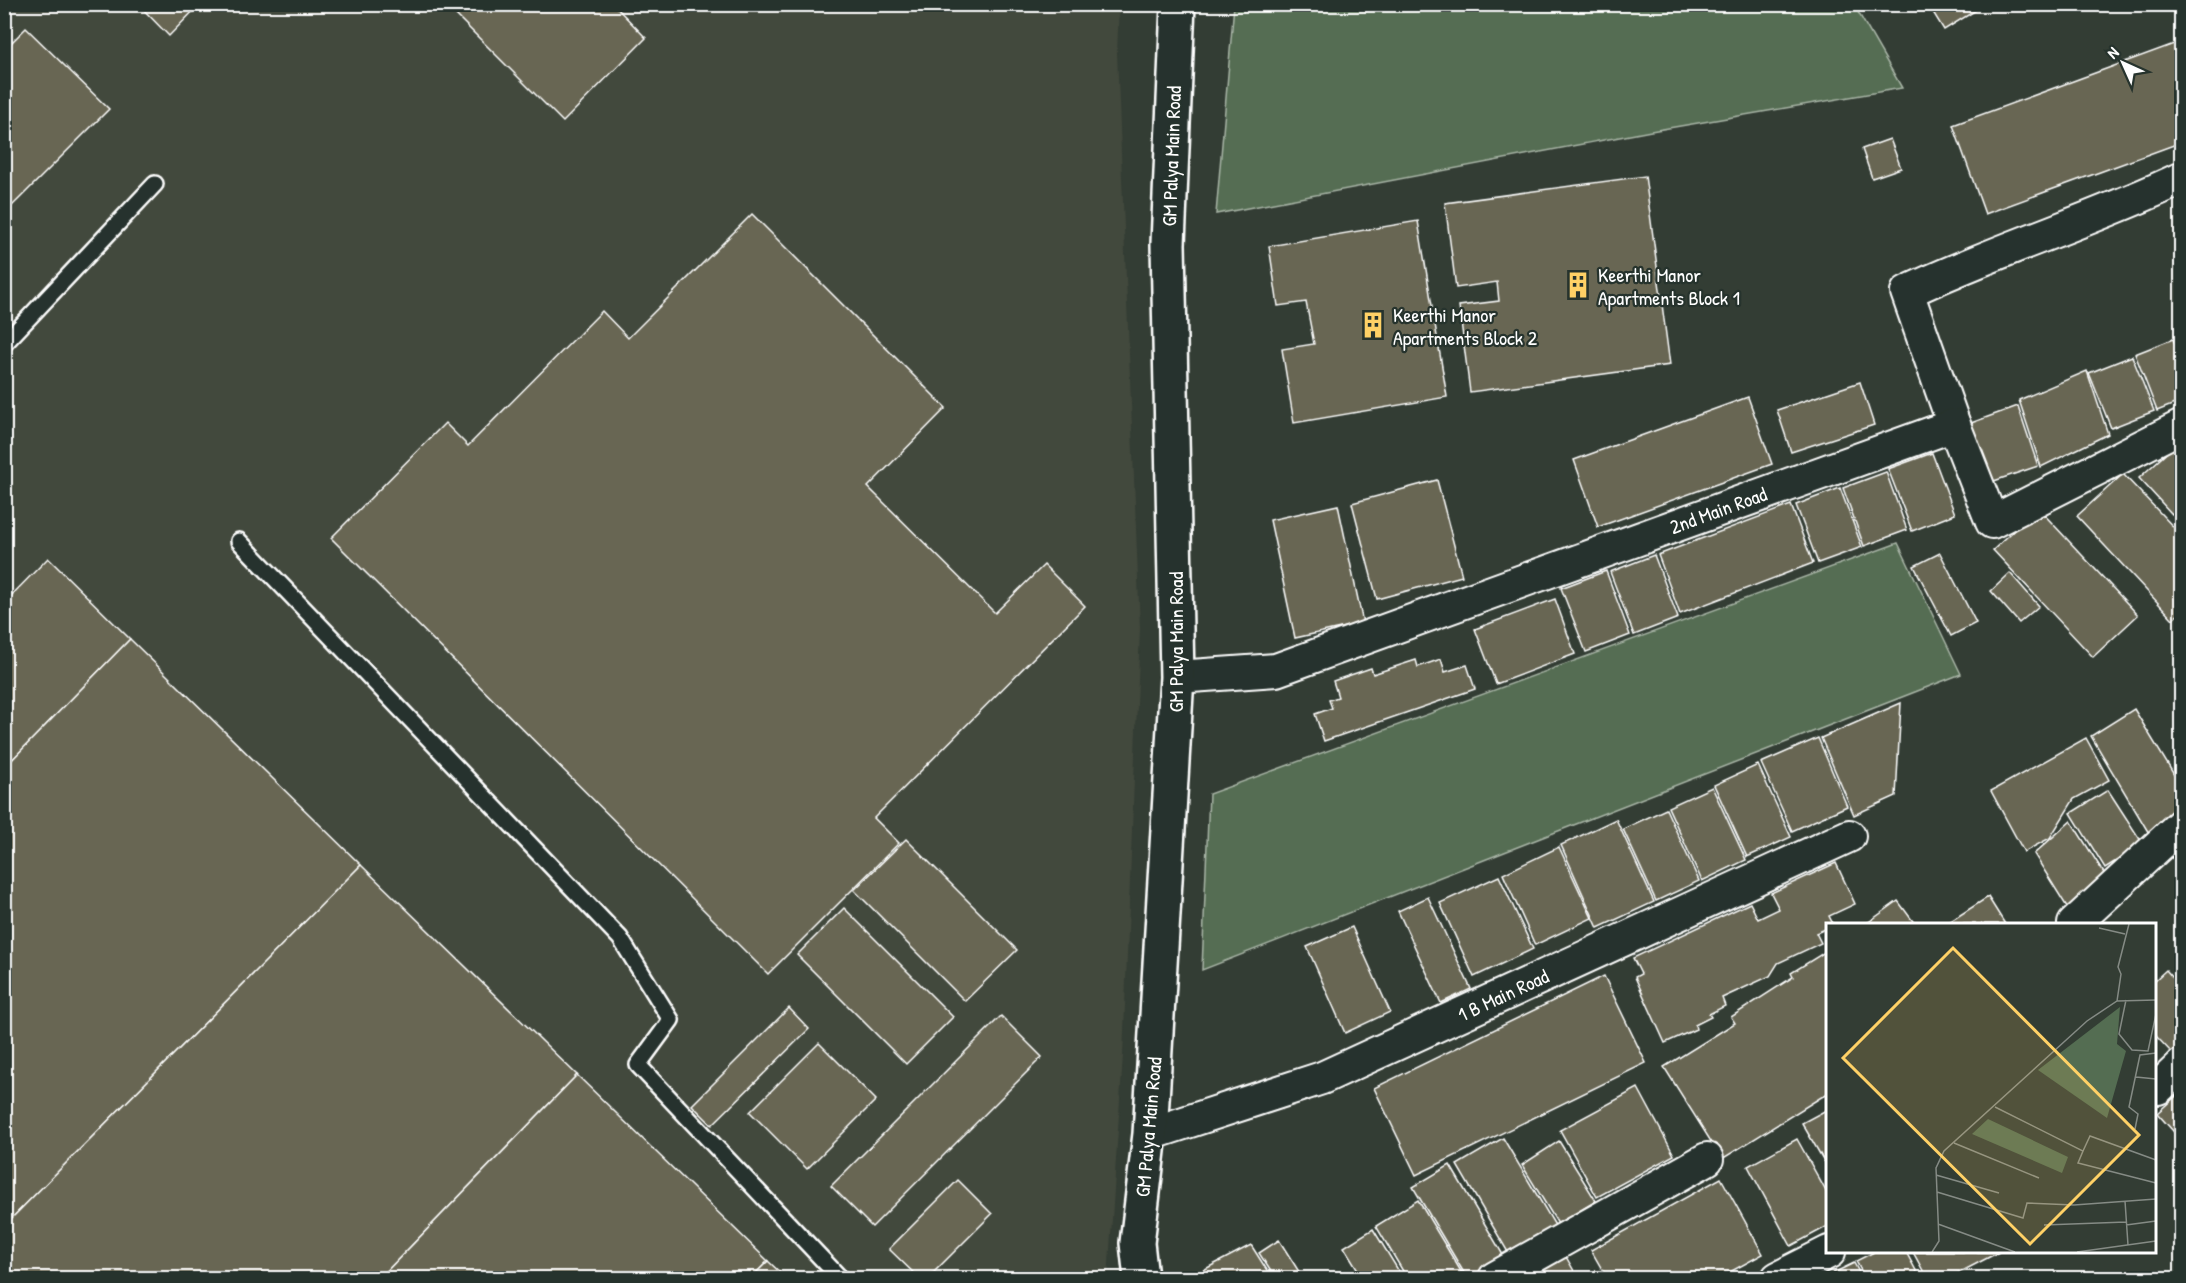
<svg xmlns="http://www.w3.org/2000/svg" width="2186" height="1283" font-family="'Patrick Hand',sans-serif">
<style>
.built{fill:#43493d}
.green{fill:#546d52;stroke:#aab6a8;stroke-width:1.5}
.building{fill:#686652;stroke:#fff;stroke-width:1.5}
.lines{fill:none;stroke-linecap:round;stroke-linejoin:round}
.lane-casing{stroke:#fff;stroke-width:20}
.street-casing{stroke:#fff;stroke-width:36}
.secondary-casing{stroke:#fff;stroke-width:38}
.lane{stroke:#26332d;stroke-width:15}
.street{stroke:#26332d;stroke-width:32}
.secondary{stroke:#26332d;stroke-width:33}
.labels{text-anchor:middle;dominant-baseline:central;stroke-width:4.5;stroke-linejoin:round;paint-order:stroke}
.street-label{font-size:20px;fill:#fff;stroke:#26332d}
.poi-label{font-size:20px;fill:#fff;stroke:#26332d;text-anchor:start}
.inset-road{fill:none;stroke:#858b85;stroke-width:1.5}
.view{fill:#ffd166;fill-opacity:0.15;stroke:#ffd166;stroke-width:3}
.inset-edge{fill:none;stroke:#fff;stroke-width:3}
</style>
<rect width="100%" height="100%" fill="#333d34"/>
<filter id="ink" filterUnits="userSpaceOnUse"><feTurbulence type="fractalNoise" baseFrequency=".0167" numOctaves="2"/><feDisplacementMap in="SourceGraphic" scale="12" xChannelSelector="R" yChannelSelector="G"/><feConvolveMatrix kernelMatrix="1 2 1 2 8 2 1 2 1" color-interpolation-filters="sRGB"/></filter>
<g filter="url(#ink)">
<polygon class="built" points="5,5 1119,5 1117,53 1140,629 1123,1055 1108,1278 5,1278"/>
<g class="green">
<polygon points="1234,5 1854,5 1902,88 1651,131 1216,214"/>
<polygon points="1898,543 1961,674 1202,970 1209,794"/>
</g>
<g class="building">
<polygon points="138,4 200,4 169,36"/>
<polygon points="445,4 613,4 646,38 563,122"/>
<polygon points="1928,4 1986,4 1944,30"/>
<polygon points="26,28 109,109 4,214 4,50"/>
<polygon points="2182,41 2182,142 1985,214 1953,125"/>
<polygon points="1890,139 1901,168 1872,178 1862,149"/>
<polygon points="1645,176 1670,365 1470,392 1459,306 1499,301 1497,282 1456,288 1445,203"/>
<polygon points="752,214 946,408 868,487 995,613 1044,565 1085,606 874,818 899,843 768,974 331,538 445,423 468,446 602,311 628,338"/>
<polygon points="1418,221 1447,397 1294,423 1282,349 1314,344 1306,302 1278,306 1269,246"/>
<polygon points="2173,339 2182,361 2182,401 2157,411 2135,354"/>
<polygon points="2132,356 2154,411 2111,428 2089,373"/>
<polygon points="2087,371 2108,434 2041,467 2019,400"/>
<polygon points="1860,382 1874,425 1791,452 1777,410"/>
<polygon points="1748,397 1772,464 1598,527 1574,460"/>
<polygon points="2018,406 2038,466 1991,482 1971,423"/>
<polygon points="2182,439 2182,525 2139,478"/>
<polygon points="1932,453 1955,514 1912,531 1888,469"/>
<polygon points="1886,472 1907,530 1864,546 1843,488"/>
<polygon points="2123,474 2182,536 2182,611 2173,619 2077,516"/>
<polygon points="1437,480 1462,576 1377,599 1352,503"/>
<polygon points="1840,488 1862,547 1818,563 1796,505"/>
<polygon points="1338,505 1363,623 1295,638 1270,520"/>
<polygon points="1791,505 1813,563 1680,614 1658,555"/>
<polygon points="2038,508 2138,615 2093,657 1993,550"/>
<polygon points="1940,553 1976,623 1951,636 1914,566"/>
<polygon points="1654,555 1678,618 1634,635 1610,572"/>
<polygon points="48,558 130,639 4,768 4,603"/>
<polygon points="1606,571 1630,635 1586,652 1561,588"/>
<polygon points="2010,573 2039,606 2019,623 1991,591"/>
<polygon points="1555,599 1575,654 1496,684 1475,629"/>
<polygon points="130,639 361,865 4,1226 4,768"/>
<polygon points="1441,659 1445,672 1467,665 1475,689 1324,741 1315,714 1332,708 1329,700 1338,697 1333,681 1371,668 1373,674 1416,660 1418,667"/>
<polygon points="1901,703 1896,796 1854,815 1821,738"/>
<polygon points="2134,709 2182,788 2182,807 2150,835 2091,736"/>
<polygon points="1818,738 1847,806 1792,831 1761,763"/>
<polygon points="2086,738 2109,780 2074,799 2050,838 2024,852 1991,791"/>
<polygon points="1758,765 1791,837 1747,857 1714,785"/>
<polygon points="1712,787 1746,860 1702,881 1668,807"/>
<polygon points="2108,790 2143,844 2105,868 2071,813"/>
<polygon points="1666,809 1699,881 1656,901 1623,829"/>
<polygon points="1616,819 1654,902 1598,928 1561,845"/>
<polygon points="2071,821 2109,881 2067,907 2034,854"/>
<polygon points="906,839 1017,950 965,1001 854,890"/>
<polygon points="2182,843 2182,868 2169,855"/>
<polygon points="1559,847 1592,918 1535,945 1503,874"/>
<polygon points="1836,863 1855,904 1829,916 1833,924 1828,924 1828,928 1816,933 1821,943 1778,963 1770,976 1722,998 1725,1006 1709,1014 1711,1017 1695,1025 1696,1029 1665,1043 1635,977 1641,974 1633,958 1750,903 1758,919 1779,909 1771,893"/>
<polygon points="361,865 577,1075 380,1278 4,1278 4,1226"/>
<polygon points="1499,876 1533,949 1474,977 1440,903"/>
<polygon points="1428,897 1471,989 1441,1003 1398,911"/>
<polygon points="1988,897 2005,924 1946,924"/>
<polygon points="1898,901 1915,924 1866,924"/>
<polygon points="844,908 953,1017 906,1064 797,955"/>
<polygon points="1352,927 1390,1012 1345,1033 1307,947"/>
<polygon points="1828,950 1828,1093 1722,1159 1664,1067 1735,1023 1731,1017 1793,977 1791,973"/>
<polygon points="2166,970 2182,988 2182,1044 2172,1053 2154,1034 2154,981"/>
<polygon points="1604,976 1646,1063 1416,1175 1374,1088"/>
<polygon points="789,1008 809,1029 712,1125 692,1105"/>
<polygon points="1001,1016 1042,1057 872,1227 831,1186"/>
<polygon points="819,1043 876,1100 807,1169 750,1112"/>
<polygon points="577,1075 768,1261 751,1278 380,1278"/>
<polygon points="1638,1088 1674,1155 1597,1197 1560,1130"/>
<polygon points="2182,1091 2182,1141 2157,1113"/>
<polygon points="1828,1109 1828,1168 1802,1123"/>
<polygon points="1503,1138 1556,1227 1509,1254 1457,1165"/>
<polygon points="1797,1139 1828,1195 1828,1226 1791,1246 1748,1166"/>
<polygon points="1559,1141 1596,1201 1558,1224 1522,1165"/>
<polygon points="1450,1165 1506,1260 1474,1278 1467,1278 1413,1187"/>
<polygon points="1721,1178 1763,1254 1719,1278 1607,1278 1591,1250"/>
<polygon points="958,1180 992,1214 928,1278 919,1278 889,1249"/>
<polygon points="1418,1200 1465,1278 1407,1278 1376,1226"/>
<polygon points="1373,1229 1403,1278 1363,1278 1344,1247"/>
<polygon points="1279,1240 1303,1278 1275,1278 1259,1253"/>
<polygon points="1251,1245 1272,1278 1188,1278"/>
<polygon points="1874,1252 1906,1252 1920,1278 1865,1278 1856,1261"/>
<polygon points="1913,1252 1999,1252 1949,1278 1927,1278"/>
<polygon points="1565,1255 1578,1278 1522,1278"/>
<polygon points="768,1261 786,1278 751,1278"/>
<polygon points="1854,1263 1862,1278 1823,1278"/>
</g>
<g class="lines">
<g class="lane-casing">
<g id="lane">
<polyline points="4,344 155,184"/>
<polyline points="239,541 620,938 671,1020 638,1065 840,1278"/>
</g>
</g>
<g class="street-casing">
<g id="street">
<path d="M1954 425 1907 292C1997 249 2092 221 2182 178"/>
<polyline points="1177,677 1276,670 1954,425 1992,522 2182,426"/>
<polyline points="2074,924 2182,824"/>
<polyline points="2158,1088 2182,1065"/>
<polyline points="1150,1134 1322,1078 1849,836"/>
<polyline points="1495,1278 1707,1159"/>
<polyline points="1778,1278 1829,1252"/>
</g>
</g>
<g class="secondary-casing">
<polyline id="secondary" points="1141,1278 1137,1243 1150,1134 1177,677 1168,244 1178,4"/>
</g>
<use href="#lane" class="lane"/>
<use href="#street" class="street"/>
<use href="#secondary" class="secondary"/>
</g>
</g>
<defs>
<g id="building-bare" transform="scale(2.07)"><path d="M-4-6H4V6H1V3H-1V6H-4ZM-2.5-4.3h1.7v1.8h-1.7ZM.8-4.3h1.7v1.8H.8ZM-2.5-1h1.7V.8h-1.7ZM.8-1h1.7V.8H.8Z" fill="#ffd166" stroke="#26332d" stroke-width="2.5" paint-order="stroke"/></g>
</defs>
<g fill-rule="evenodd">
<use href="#building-bare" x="1578" y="285"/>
<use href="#building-bare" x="1373" y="325"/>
</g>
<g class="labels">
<g class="street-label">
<text transform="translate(1171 156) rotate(-88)">GM Palya Main Road</text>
<text transform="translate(1718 510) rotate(-20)">2nd Main Road</text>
<text transform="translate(1175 642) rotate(-90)">GM Palya Main Road</text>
<text transform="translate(1503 995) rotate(-25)">1 B Main Road</text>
<text transform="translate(1148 1127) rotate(-85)">GM Palya Main Road</text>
</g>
<g class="poi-label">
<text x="1598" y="274">Keerthi Manor<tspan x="1598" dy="23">Apartments Block 1</tspan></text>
<text x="1393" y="314">Keerthi Manor<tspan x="1393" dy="23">Apartments Block 2</tspan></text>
</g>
</g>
<g transform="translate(1826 923)">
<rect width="330" height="330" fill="#333d34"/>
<path d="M294 84 291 121 300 128 281 195 212 147ZM162 196 242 234 236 250 146 211Z" fill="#546d52"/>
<path class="inset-road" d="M273 5 299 11M300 77 293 111 306 127 322 128 330 91M291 78 295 51 292 44 303 1M310 154 330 156M169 184 257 228 252 240 330 260M309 206 312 191 303 184 314 132 330 130M128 220 213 255M257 228 264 213 330 237M110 252 173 270M111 269 197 295 201 280 248 282 330 276M299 278 302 322M112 301 189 329M218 302 300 299M300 302 330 298M106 329 113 318 110 245 118 228 261 98 291 78 330 77M251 329 330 318"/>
<path class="view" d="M127 25 313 212 204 321 17 135Z"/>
<rect width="330" height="330" class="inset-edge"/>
</g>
<rect width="2186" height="1283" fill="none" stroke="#26332d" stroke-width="24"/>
<rect x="12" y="12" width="2162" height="1259" fill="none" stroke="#fff" stroke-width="2" filter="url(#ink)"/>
<g transform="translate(2123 63) rotate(315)" stroke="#26332d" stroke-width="4.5" paint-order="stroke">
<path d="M0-4.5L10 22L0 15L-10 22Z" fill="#ffffff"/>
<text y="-9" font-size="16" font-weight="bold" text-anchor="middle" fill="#ffffff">N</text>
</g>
</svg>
